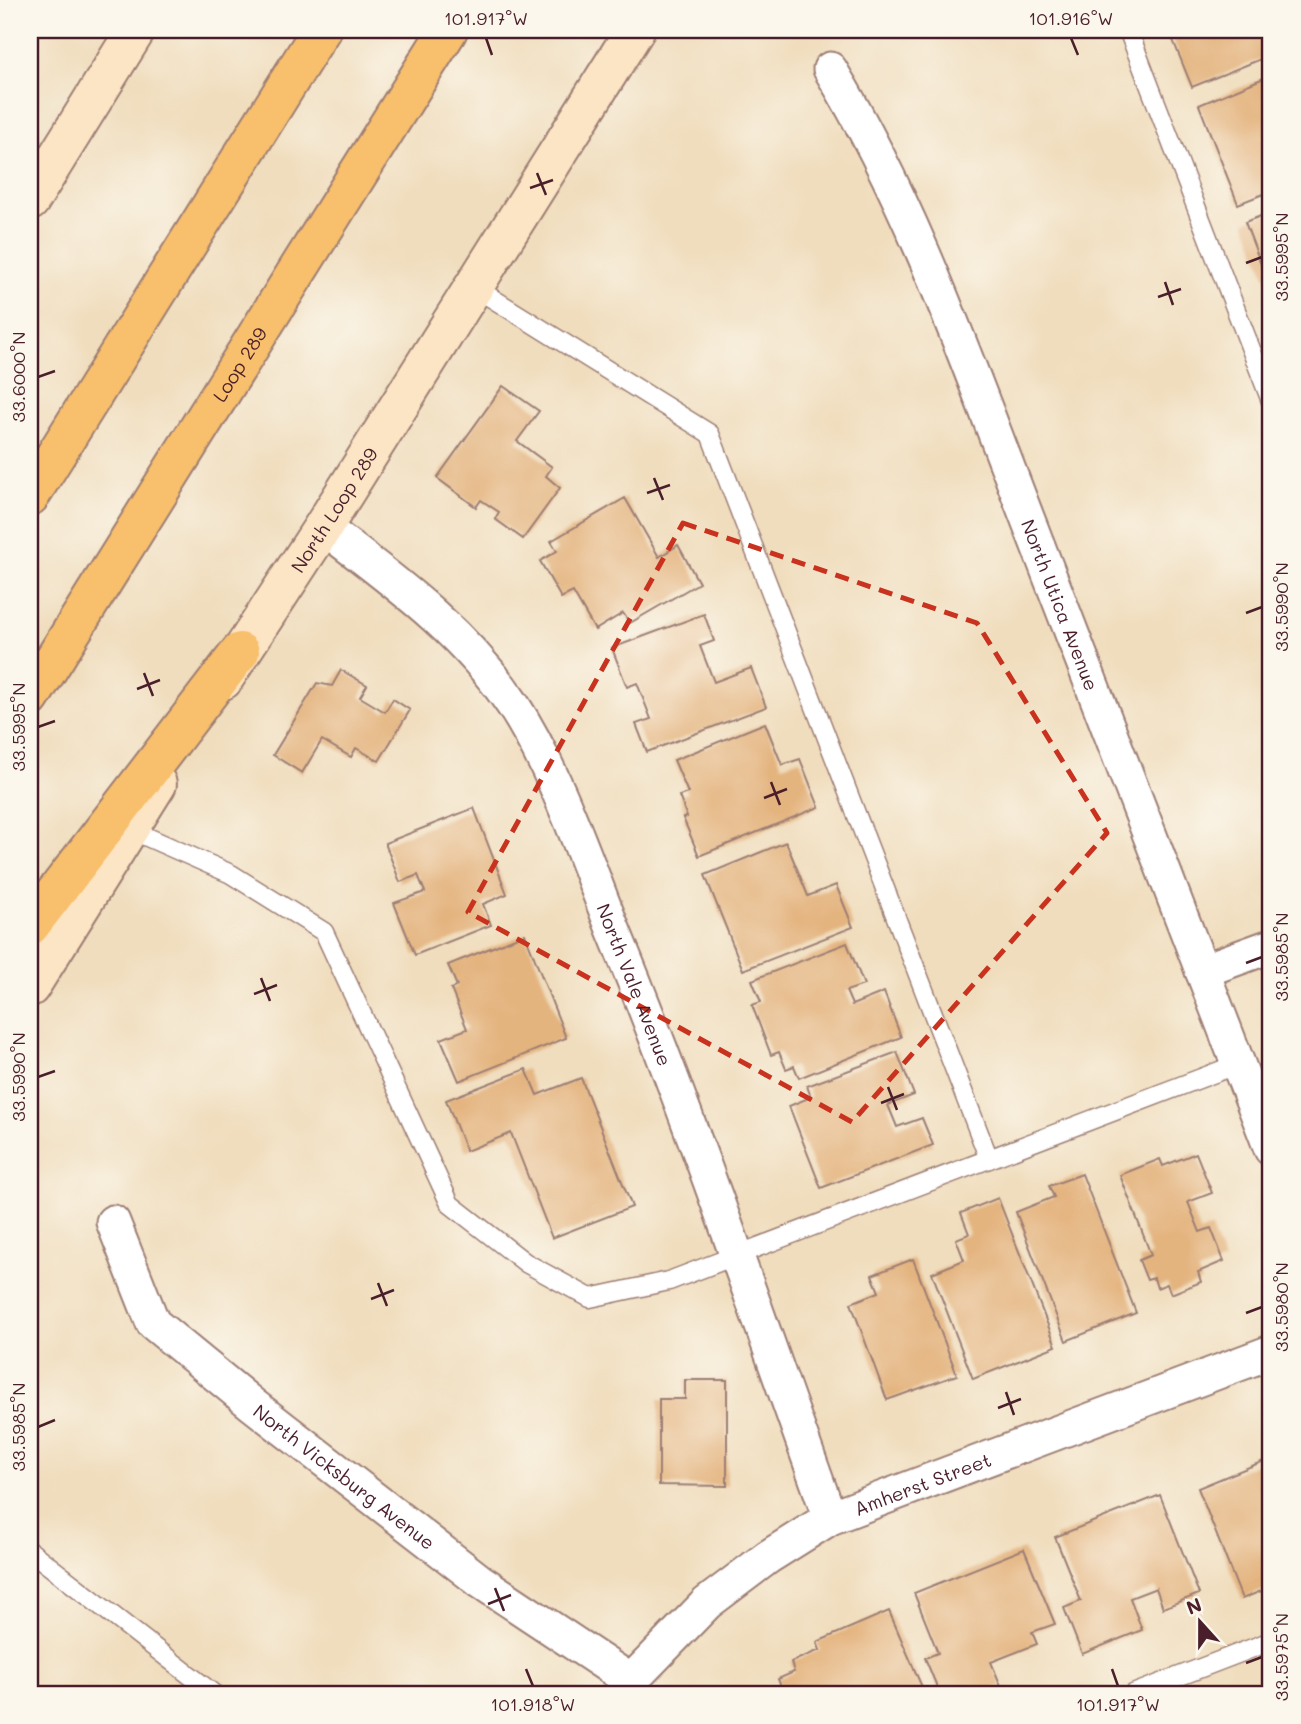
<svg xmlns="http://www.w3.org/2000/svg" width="1301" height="1724" font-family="Mali,sans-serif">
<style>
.building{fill:#e4b47f}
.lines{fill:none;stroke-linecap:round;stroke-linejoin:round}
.lane-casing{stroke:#9d7e74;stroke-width:21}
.street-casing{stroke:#9d7e74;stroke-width:37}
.secondary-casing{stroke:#9d7e74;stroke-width:42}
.highway-casing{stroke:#9d7e74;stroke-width:42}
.lane{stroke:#fff;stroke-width:18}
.street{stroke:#fff;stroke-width:33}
.secondary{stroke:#fce5c4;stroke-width:38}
.highway{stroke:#f8bf6c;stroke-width:38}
.marked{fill:none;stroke:#c8321e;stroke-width:5;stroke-dasharray:14 9;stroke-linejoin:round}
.ticks{fill:none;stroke:#4a1f2b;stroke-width:2.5}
.labels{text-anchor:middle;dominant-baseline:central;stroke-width:7;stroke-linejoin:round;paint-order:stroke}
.street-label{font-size:19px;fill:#4a1f2b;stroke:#fbf7ec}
.neatline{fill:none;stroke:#4a1f2b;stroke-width:2.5}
.ticks-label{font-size:18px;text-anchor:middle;fill:#4a1f2b}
</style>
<rect width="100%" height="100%" fill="#fbf7ec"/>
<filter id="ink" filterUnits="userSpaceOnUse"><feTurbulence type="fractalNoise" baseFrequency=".0143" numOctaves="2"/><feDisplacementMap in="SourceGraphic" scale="14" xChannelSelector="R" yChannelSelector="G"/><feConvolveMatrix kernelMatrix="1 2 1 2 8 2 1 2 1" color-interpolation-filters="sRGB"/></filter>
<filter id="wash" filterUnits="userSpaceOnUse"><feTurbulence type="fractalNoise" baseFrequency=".00686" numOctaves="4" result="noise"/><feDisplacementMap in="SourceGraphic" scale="28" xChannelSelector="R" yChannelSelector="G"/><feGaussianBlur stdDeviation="1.57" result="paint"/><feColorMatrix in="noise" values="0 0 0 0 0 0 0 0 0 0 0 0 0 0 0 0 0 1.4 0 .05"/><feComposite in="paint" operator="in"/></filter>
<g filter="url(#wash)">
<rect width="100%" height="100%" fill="#f0ddbd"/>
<g id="blocks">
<g class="building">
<polygon points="1169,30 1271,30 1271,55 1192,87"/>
<polygon points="1271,75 1271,191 1238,204 1199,105"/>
<polygon points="1271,212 1271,291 1245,222"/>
<polygon points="503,386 539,411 517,441 552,467 546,476 560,488 523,539 495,519 499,512 481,500 476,507 437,478"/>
<polygon points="625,498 659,557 678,545 699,583 630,623 623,613 595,630 573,592 561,598 540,561 557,551 551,541"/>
<polygon points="704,614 714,641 700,646 714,682 751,668 766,707 647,752 636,724 651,719 637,683 627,687 612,648"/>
<polygon points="341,670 367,685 360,697 385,712 393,699 410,710 379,761 356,748 351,757 322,740 302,773 273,755 317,683 332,686"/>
<polygon points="765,723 782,765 800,759 819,807 699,856 683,818 687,817 679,796 688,793 674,760"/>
<polygon points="474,808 507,894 483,904 491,925 415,955 394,903 425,892 418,875 400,882 385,843"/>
<polygon points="786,842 808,896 836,885 853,927 743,970 705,875"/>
<polygon points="525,934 566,1038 459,1081 441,1039 467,1029 451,989 457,986 448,965"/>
<polygon points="847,943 864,985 846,991 852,1005 884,992 901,1037 799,1078 794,1066 786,1069 779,1052 771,1055 752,1005 761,1002 752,980"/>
<polygon points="897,1052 914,1095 888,1105 897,1127 922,1118 933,1145 821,1188 789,1106 811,1097 807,1086"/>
<polygon points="526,1069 537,1095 581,1078 632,1207 552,1238 511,1133 466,1151 446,1100"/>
<polygon points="1196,1153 1212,1193 1188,1202 1200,1232 1211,1228 1224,1261 1198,1272 1201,1282 1171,1294 1167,1284 1157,1288 1154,1278 1147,1280 1139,1260 1151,1255 1120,1175 1160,1159 1163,1166"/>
<polygon points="1082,1174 1136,1313 1066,1341 1016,1212 1054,1197 1049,1186"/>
<polygon points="998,1198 1056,1346 973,1379 932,1273 964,1260 956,1239 969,1234 961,1213"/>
<polygon points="913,1259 957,1375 887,1400 851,1303 879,1292 872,1275"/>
<polygon points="685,1380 727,1380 727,1486 659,1485 659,1399 685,1399"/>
<polygon points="1271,1458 1271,1587 1242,1599 1198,1488"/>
<polygon points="1160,1495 1199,1594 1163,1608 1156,1588 1130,1598 1142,1630 1082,1654 1064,1608 1081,1601 1055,1537"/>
<polygon points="1024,1549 1055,1624 1032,1632 1037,1644 991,1662 1001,1686 979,1694 940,1694 925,1658 938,1653 914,1593"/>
<polygon points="889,1611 925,1694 784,1694 778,1679 794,1672 791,1662 820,1650 817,1642"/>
</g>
</g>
</g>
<g filter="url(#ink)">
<use href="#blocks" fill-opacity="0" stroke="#9d7e74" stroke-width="2"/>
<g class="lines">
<g class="lane-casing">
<g id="lane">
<polyline points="1128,30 1271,401"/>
<polyline points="474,287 710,434 989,1159"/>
<polyline points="129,829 231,874 324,932 450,1204 526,1263 590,1298 669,1281 1238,1064"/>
<polyline points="30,1551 214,1694"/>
<polyline points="1133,1694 1271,1641"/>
</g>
</g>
<g class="street-casing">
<g id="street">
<path id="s1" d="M830 69C916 211 970 371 1030 525 1110 733 1191 941 1271 1149"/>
<path id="s2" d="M323 527C392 580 464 631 513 705 556 771 586 861 615 934 694 1127 760 1323 830 1518"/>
<polyline points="1202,971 1271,946"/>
<path id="s3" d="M113 1222 153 1323 253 1405 480 1581 631 1681"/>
<path id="s4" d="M622 1694 631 1681 707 1603 768 1557 830 1518 1271 1352"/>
</g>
</g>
<g class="secondary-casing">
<g id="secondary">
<polyline points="30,201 136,30"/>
<path id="s5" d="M223 680 323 527 635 30"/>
<polyline points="30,987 157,784"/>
</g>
</g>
<g class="highway-casing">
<g id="highway">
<polyline points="30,496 321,30"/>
<path id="s6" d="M30 698 448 30"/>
<polyline points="30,926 240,652"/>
</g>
</g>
<use href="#lane" class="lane"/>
<use href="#street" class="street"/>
<use href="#secondary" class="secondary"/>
<use href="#highway" class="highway"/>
</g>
</g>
<path class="marked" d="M683 523 977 623 1107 833 852 1122 468 912Z"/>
<path class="ticks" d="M486 38 492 55M1071 38 1078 55M537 173 546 195M530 188 553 180M1246 263 1262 257M1165 282 1173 305M1158 297 1181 289M38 377 55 371M654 478 663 500M647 493 670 485M1246 613 1262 607M144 673 153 696M137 689 160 680M38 727 55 721M771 782 780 805M764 798 787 789M1246 963 1262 957M261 978 270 1001M254 994 277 985M38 1077 55 1071M888 1087 897 1110M881 1103 904 1094M378 1283 387 1306M371 1299 394 1290M1246 1313 1262 1307M1006 1392 1014 1415M998 1408 1021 1399M38 1427 55 1420M495 1588 504 1611M488 1604 511 1595M1246 1663 1262 1657M526 1669 533 1686M1112 1669 1118 1686"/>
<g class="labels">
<g class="street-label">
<text stroke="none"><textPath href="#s6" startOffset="394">Loop 289</textPath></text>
<text stroke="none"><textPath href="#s5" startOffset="203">North Loop 289</textPath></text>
<text stroke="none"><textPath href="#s1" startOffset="584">North Utica Avenue</textPath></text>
<text stroke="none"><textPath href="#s2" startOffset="567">North Vale Avenue</textPath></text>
<text stroke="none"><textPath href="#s3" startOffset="354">North Vicksburg Avenue</textPath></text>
<text stroke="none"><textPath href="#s4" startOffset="373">Amherst Street</textPath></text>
</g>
</g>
<rect width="1301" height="1724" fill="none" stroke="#fbf7ec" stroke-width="77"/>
<g transform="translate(1200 1622) rotate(339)" stroke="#fbf7ec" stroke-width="5" paint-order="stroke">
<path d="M0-5L12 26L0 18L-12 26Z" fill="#4a1f2b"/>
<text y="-10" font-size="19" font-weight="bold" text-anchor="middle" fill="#4a1f2b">N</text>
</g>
<rect x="38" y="38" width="1224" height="1648" class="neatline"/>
<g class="ticks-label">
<text x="486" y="25">101.917°W</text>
<text x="1071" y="25">101.916°W</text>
<text transform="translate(1282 257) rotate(-90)" y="6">33.5995°N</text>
<text transform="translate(19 377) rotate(-90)" y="6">33.6000°N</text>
<text transform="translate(1282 607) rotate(-90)" y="6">33.5990°N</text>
<text transform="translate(19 727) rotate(-90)" y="6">33.5995°N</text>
<text transform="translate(1282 957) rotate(-90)" y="6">33.5985°N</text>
<text transform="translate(19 1077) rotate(-90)" y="6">33.5990°N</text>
<text transform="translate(1282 1307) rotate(-90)" y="6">33.5980°N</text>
<text transform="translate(19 1427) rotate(-90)" y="6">33.5985°N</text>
<text transform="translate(1282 1657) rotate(-90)" y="6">33.5975°N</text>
<text x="533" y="1711">101.918°W</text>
<text x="1118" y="1711">101.917°W</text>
</g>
</svg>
